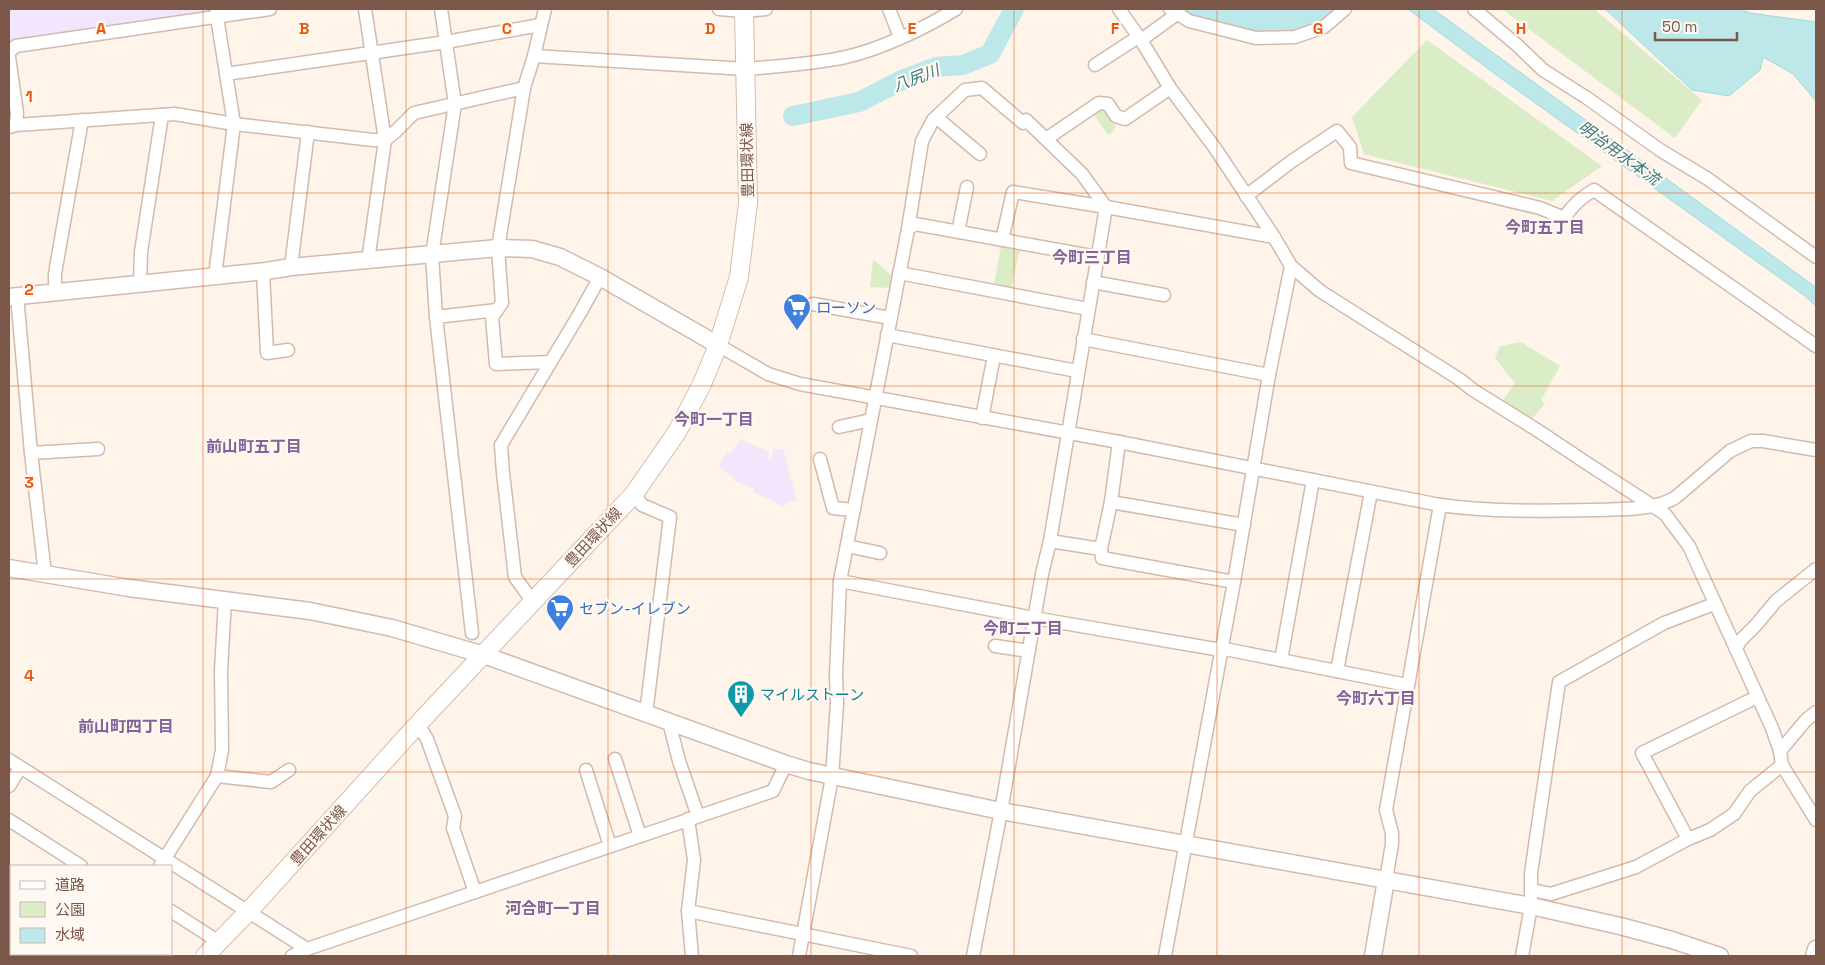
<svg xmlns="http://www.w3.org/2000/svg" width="1825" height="965" font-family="'Space Grotesk','Noto Sans JP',sans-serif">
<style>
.education{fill:#f1e6fb}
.green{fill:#daedc6}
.water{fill:#bce8ea;stroke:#a1d9dc}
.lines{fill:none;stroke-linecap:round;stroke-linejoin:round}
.river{stroke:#bce8ea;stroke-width:20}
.minor-casing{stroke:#d2baae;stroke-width:15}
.tertiary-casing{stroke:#d2baae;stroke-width:19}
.secondary-casing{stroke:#d7bcad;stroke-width:20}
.minor{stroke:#fff;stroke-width:12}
.tertiary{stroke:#fff;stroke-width:16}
.secondary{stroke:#fff;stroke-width:18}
.grid{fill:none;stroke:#e8590c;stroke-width:1;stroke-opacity:0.55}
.labels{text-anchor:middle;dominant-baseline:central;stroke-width:4.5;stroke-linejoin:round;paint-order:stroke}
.street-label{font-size:15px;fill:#7b574a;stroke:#fff8f2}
.shop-label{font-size:15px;fill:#366cbe;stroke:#fff8f2;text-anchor:start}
.culture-label{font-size:15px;fill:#0d838f;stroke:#fff8f2;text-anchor:start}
.water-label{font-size:16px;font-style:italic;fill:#3c7c81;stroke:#fff8f2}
.neighbourhood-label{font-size:16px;font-weight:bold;fill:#806397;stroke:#fff8f2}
.grid-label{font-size:16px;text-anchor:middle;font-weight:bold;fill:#e8590c;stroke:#fff8f2;stroke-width:4.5;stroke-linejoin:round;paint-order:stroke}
</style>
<rect width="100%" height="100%" fill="#fef4ea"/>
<g class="education">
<polygon points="9,9 213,9 213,10 207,14 9,43"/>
<polygon points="740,439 769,452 767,459 771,458 773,449 783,449 797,501 787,503 783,506 753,492 754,489 733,480 733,476 730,476 719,466 727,452 731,453"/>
</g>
<g class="green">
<polygon points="1502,9 1594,9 1702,100 1675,138"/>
<polygon points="1427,40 1602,166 1552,201 1364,154 1352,117"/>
<polygon points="1100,109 1105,109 1112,121 1117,122 1113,132 1108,135 1093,113"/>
<polygon points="1001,246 1020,250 1011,288 994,285"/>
<polygon points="873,259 894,278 892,288 870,287"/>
<polygon points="1521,342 1560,366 1541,400 1545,404 1530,421 1502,402 1515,383 1495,358 1500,346"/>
</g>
<g class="water">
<polygon points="1184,9 1335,9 1325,20 1293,32 1248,34 1197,17"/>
<polygon points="1408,9 1433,9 1814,286 1816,289 1816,306 1805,296 1506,82"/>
<polygon points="1605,9 1740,9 1750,13 1816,22 1816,101 1793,74 1763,57 1760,70 1729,96 1692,90"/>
</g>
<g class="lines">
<polyline class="river" points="793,116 859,102 904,79 936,67 963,65 990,54 1014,9"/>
<g class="minor-casing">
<g id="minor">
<polyline points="365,9 385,140 368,261"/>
<polyline points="441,9 455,104 432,255 436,317 472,633"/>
<polyline points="545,9 534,56 524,88 498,248 502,303 492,317 496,364 551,362"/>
<polyline points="719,9 744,11 766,9"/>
<polyline points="889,9 900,37"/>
<polyline points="1119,9 1141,40 1170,88 1215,148 1274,237 1291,266 1320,291 1459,379 1473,390 1537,430 1588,464 1665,514 1689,546 1772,728 1780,751 1782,765 1816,820"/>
<polyline points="1170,9 1189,21 1256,38 1295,37 1324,27 1345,9"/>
<polyline points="1474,9 1517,45 1543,70 1587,98 1660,150 1708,179 1816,257"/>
<polyline points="1141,40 1177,14 1179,9"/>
<polyline points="9,52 16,46 270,9"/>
<path d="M534 56 746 69C778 66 815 64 846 57 881 49 925 28 956 9"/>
<polyline points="9,57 17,113 16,125"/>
<polyline points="1095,65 1138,37"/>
<polyline points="226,74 446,42 540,25"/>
<polyline points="936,117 980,154"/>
<polyline points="9,127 16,125 175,114 234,124 373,140 385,140 395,132 414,113 524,88"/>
<polyline points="1046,139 1099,103 1108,104 1116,116 1125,119 1170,88"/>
<path d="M1246 196 1292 161 1337 131 1350 147 1351 163 1540 208 1564 218C1572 206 1581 197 1594 190L1816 346"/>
<polyline points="908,229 922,141 933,120 965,90 982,88 1023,123 1026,120 1082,174 1106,207"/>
<polyline points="958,232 967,187"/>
<polyline points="1002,240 1013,192 1106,207"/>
<polyline points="291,267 308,132"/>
<polyline points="263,272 267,353 288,350"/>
<polyline points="899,273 1088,309"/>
<polyline points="215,276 234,124 217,17 217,9"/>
<polyline points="1093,282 1164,295"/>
<polyline points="140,284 141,252 162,115"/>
<polyline points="55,292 55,274 58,256 82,120"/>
<polyline points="17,296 31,453 45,574"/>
<polyline points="813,304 890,318"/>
<polyline points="436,317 497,310"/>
<polyline points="887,335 1077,371"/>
<polyline points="1083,339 1269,375"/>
<path d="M718 345 768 374 800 384 1119 442 1440 505C1491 512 1542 511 1593 510 1618 509 1655 511 1676 497L1730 451 1751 441H1763L1816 450"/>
<polyline points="982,418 994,356"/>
<polyline points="839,427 871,420"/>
<polyline points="1119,442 1111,502 1101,549 1102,558 1234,582"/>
<polyline points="31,453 98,449"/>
<polyline points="820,459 833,508 854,510"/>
<polyline points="634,494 642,505 670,517 646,714"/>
<polyline points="1111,502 1244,525"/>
<polyline points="1050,541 1101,549"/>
<polyline points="847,546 880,553"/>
<polyline points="840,581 1034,618 1221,650 1225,649 1407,685"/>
<polyline points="533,602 515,577 503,473 501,445 580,313 600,277"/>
<polyline points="995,646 1029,651"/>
<polyline points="1736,649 1740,641 1756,625 1776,601 1816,569"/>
<polyline points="1281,660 1313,480"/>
<polyline points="1337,671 1371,492"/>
<polyline points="669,722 679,761 698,816"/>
<polyline points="418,724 427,739 455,816 453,828 475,892"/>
<polyline points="1780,751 1806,720 1816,712"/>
<polyline points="615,759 640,836"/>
<polyline points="9,760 307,949"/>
<polyline points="586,770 610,846"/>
<polyline points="217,776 271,782 289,770"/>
<polyline points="9,786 20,768"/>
<polyline points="688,819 694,860 688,911 692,956"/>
<polyline points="9,820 81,866"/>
<polyline points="1688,839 1642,753 1757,697"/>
<polyline points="160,866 217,776 222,750 221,671 225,600"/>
<polyline points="1386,880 1392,844 1392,833 1386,810 1440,505"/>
<polyline points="1532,890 1551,894 1636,867 1688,839 1710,830 1734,814 1750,791 1782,765"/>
<polyline points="171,911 219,942"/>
<polyline points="688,911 911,956"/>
<polyline points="9,912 11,913"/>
<polyline points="22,956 23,954"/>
<polyline points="106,956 107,954"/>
<polyline points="292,956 307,949 773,791 786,764"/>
<polyline points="799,956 832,777 837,703 836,675 840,581 908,229 915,224 1097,257"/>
<polyline points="973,956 1001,811 1042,574 1050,541 1106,207 1274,237"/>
<polyline points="1165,956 1234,582 1269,375 1291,266"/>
<polyline points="1522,956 1531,906 1531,873 1559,682 1664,623 1714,604"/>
</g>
</g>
<g class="tertiary-casing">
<g id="tertiary">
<polyline points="9,297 266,271 291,267 498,248 532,249 560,257 600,277 718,345"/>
<polyline points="9,568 129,588 310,611 392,628 484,655 786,764 809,771 1001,811 1531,906 1620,926 1672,940 1720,956"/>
<polyline points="1373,956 1386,880"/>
<polyline points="1814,956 1816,949"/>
</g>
</g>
<g class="secondary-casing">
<polyline id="secondary" points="205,956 248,912 418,724 634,494 677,432 702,384 718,345 739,277 748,203 744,9"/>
</g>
<use href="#minor" class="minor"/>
<use href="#tertiary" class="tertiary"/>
<use href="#secondary" class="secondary"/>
</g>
<path class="grid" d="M203 9V956M406 9V956M608 9V956M811 9V956M1014 9V956M1217 9V956M1419 9V956M1622 9V956M9 193H1816M9 386H1816M9 579H1816M9 772H1816"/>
<defs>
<g id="supermarket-pin" transform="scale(1.4375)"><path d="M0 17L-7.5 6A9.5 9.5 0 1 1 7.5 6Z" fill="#3f7fe0" stroke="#fff8f2"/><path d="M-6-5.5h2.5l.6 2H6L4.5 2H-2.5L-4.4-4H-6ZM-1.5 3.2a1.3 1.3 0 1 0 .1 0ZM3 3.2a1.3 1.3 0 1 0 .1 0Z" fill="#fff"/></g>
<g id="building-pin" transform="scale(1.4375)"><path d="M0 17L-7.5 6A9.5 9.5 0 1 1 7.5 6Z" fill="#0f9aa8" stroke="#fff8f2"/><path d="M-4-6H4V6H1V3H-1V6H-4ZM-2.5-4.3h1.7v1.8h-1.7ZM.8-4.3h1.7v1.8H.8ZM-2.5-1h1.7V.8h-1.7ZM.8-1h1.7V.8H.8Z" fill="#fff"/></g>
</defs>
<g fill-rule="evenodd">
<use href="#supermarket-pin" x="797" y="307"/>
<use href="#supermarket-pin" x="560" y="608"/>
<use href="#building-pin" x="741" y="694"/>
</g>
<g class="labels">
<g class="street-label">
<text transform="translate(747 160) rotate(-91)">豊田環状線</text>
<text transform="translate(593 537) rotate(-47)">豊田環状線</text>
<text transform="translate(318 835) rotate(-48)">豊田環状線</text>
</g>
<g class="shop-label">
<text x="816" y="307">ローソン</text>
<text x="579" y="608">セブン-イレブン</text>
</g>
<g class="culture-label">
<text x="760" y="694">マイルストーン</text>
</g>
<g class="water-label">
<text transform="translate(916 78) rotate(-21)">八尻川</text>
<text transform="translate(1619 153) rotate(36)">明治用水本流</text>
</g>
<g class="neighbourhood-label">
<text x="1545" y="227">今町五丁目</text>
<text x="1092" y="257">今町三丁目</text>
<text x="714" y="419">今町一丁目</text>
<text x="254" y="446">前山町五丁目</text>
<text x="1023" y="628">今町二丁目</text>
<text x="1376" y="698">今町六丁目</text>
<text x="126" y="726">前山町四丁目</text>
<text x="553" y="908">河合町一丁目</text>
</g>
</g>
<g class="grid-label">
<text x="101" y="34">A</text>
<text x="304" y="34">B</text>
<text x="507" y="34">C</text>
<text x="710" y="34">D</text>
<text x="912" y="34">E</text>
<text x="1115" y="34">F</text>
<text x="1318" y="34">G</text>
<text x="1521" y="34">H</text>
<text x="29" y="102">1</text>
<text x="29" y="295">2</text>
<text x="29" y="488">3</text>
<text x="29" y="681">4</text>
</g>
<rect width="1825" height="965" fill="none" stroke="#7b574a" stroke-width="20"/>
<rect x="10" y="865" width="162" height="90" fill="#fff8f2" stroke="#cab8af"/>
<rect x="20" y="881" width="25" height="8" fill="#ffffff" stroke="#cab8af"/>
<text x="55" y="890" font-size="15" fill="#7b574a">道路</text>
<rect x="20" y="902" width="25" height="15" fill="#daedc6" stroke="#cab8af"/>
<text x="55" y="915" font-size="15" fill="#7b574a">公園</text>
<rect x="20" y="928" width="25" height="15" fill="#bce8ea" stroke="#cab8af"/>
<text x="55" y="940" font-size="15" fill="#7b574a">水域</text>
<path d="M1655 32v8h82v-8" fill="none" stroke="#7b574a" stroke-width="2.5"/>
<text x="1662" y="32" font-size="15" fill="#7b574a" stroke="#fff8f2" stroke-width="4" paint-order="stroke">50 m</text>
</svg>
